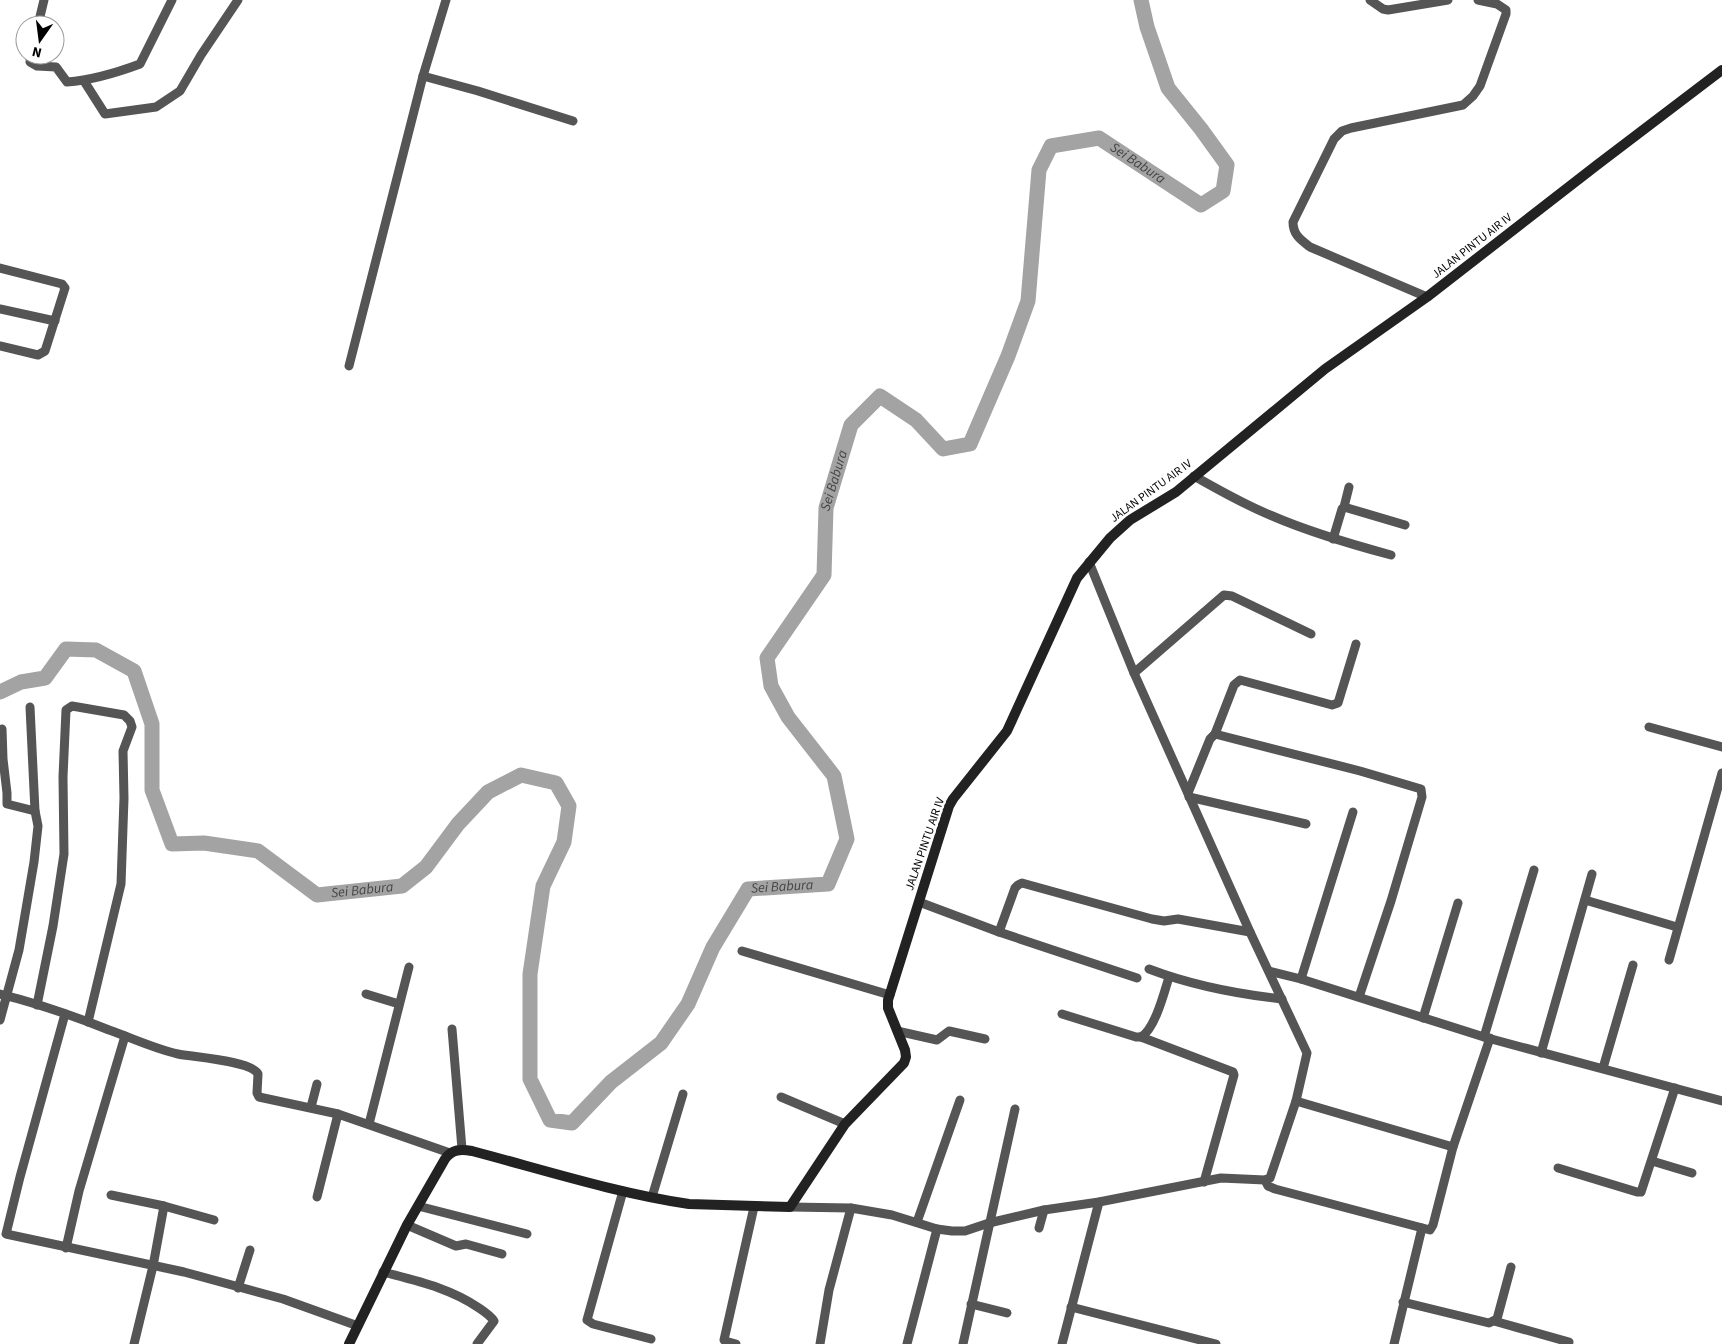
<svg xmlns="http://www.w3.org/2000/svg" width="1722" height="1344" font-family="'Source Sans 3',sans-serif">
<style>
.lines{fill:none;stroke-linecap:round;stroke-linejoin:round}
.river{stroke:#a3a3a3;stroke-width:15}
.minor{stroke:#555;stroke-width:9}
.secondary{stroke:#222;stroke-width:10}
.labels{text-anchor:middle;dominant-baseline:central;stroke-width:5;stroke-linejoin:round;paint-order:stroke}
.street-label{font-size:12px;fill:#000;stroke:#fff}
.water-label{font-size:14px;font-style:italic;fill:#444;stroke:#fff}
</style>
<rect width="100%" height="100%" fill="#fff"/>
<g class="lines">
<path class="river" id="s1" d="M0 692 21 682 45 678 66 649 96 650 134 671 152 724V790L172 844 204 843 258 851 317 895 402 886 426 867 458 824 488 792 521 775 556 783 569 806 564 842 543 886 530 974V1079L550 1120 572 1123 611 1082 661 1043 688 1004 713 947 748 889 828 884 847 839 834 776 788 717 771 686 767 658 824 575 826 508 851 425 880 396 916 420 943 449 970 444 1008 356 1028 301 1039 170 1051 146 1099 138 1201 205 1223 191 1227 165 1201 129 1168 88 1147 27 1141 0"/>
<g class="minor">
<polyline points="1370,0 1383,9 1388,10 1448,0"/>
<polyline points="38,25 44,0"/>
<path d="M31 55 30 62 37 66 56 67 67 82C93 80 116 73 140 64L172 0"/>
<polyline points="423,76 478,91 573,121"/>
<polyline points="84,81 105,114 156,107 180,91 201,55 238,0"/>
<polyline points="0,268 62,284 65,288 45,351 38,355 0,346"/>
<path d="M1427 297 1310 247C1301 240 1293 235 1293 222L1334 139 1342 131 1351 128 1463 105 1473 96 1480 86 1506 14V10L1497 4 1478 0"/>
<polyline points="0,309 55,321"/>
<polyline points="349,366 423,76 446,0"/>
<path d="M1194 476C1219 490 1243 504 1270 515 1309 532 1350 544 1391 555"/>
<polyline points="1344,507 1349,487"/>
<polyline points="1333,539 1342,509 1344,507 1405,525"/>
<polyline points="1134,673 1224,595 1232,596 1311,634"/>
<polyline points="1649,727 1722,747"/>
<polyline points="2,729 3,759 7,793 7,804 35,811"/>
<polyline points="1215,734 1234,685 1240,680 1332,705 1338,703 1356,644"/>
<polyline points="1188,793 1210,739 1215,734 1360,771 1421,789 1422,797 1391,901 1359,997"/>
<polyline points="1189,797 1306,824"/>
<polyline points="1585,900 1677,927"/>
<polyline points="919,902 999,932 1137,978"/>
<polyline points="999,932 1015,888 1018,885 1022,883 1152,919 1164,921 1178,919 1250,932"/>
<polyline points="742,951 890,995"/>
<polyline points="1669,960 1722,773"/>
<path d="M1149 969C1191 985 1237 994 1282 999"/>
<polyline points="1269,971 1301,979 1484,1037 1722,1101"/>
<polyline points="1301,979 1353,812"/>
<path d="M0 994C37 1003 74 1016 109 1030 132 1038 155 1049 178 1054 193 1057 252 1061 258 1074L257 1093 259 1097 338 1114 450 1153"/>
<polyline points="366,994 399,1004"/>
<polyline points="37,1005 53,926 64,854 63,777 66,710 72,706 124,715 130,721 132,727 123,751 124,798 121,884 88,1022"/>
<polyline points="65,1014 20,1177 6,1234 184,1272 283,1299 358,1326"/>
<polyline points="1062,1014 1136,1037 1141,1037 1233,1072 1234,1075 1204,1182"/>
<polyline points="1423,1018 1458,903"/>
<polyline points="0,1020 19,950 34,862 38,826 35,811 30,707"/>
<polyline points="452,1029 462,1149"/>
<polyline points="897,1031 937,1040 949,1031 985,1039"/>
<path d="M1141 1037C1155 1029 1164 993 1169 977"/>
<polyline points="1484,1037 1534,870"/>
<polyline points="1541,1053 1592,874"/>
<polyline points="1603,1068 1633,965"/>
<polyline points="781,1097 845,1124"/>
<polyline points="1296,1101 1453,1147"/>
<polyline points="311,1107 317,1084"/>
<polyline points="369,1124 409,967"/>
<polyline points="1652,1161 1692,1173"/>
<polyline points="1558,1168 1637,1192 1641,1192 1675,1088"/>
<polyline points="1265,1180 1268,1186 1275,1189 1430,1230 1433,1225 1453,1147 1490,1038"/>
<polyline points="623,1191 587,1320 593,1324 651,1339"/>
<polyline points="111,1195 164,1206 214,1220"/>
<polyline points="317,1197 338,1114"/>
<polyline points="652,1197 683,1094"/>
<polyline points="418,1206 527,1234"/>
<polyline points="790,1207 851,1208 892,1215 937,1229 952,1231 965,1231 989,1223 1044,1210 1099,1202 1221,1178 1265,1180 1270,1178 1296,1101 1307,1053 1250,932 1134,673 1089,562"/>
<polyline points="917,1222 960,1100"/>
<polyline points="407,1225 456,1246 466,1244 502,1254"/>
<polyline points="1039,1228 1044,1210"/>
<polyline points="66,1248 79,1191 125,1036"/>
<path d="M383 1272C417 1281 450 1288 479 1308 485 1312 491 1316 494 1321L477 1344"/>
<polyline points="238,1288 250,1250"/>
<polyline points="1403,1302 1489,1323 1497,1319 1511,1267"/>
<polyline points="971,1304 1007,1313"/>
<polyline points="1071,1307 1216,1344"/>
<polyline points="1494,1321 1569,1342"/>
<polyline points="134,1344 153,1266 164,1206"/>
<polyline points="736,1344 725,1341 724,1340 754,1207"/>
<polyline points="820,1344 829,1290 851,1208"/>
<polyline points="907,1344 937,1229"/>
<polyline points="963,1344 1015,1109"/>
<polyline points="1062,1344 1099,1202"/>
<polyline points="1394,1344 1422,1228"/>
</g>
<path class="secondary" d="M349 1344 407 1225 445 1159C452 1149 461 1149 472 1151 544 1170 616 1193 689 1204L790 1207 845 1124 904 1063 906 1057 905 1050 888 1008V1000L949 806 953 799 1007 731 1077 578 1110 538 1130 520 1176 492 1325 369 1427 297 1597 165 1722 70"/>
</g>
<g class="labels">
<g class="street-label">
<text transform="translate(1472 246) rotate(-38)">JALAN PINTU AIR IV</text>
<text transform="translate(1151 491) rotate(-36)">JALAN PINTU AIR IV</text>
<text transform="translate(925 844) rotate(-71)">JALAN PINTU AIR IV</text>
</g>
<g class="water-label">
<text stroke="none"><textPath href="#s1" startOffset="2599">Sei Babura</textPath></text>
<text stroke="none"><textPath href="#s1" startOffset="1982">Sei Babura</textPath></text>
<text stroke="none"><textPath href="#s1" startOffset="1488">Sei Babura</textPath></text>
<text stroke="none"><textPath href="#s1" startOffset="542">Sei Babura</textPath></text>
</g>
</g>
<g transform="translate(40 40) rotate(194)"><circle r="24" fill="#ffffff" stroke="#999999"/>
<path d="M0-4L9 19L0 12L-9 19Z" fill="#000000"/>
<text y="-8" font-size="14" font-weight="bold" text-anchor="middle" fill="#000000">N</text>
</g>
</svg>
